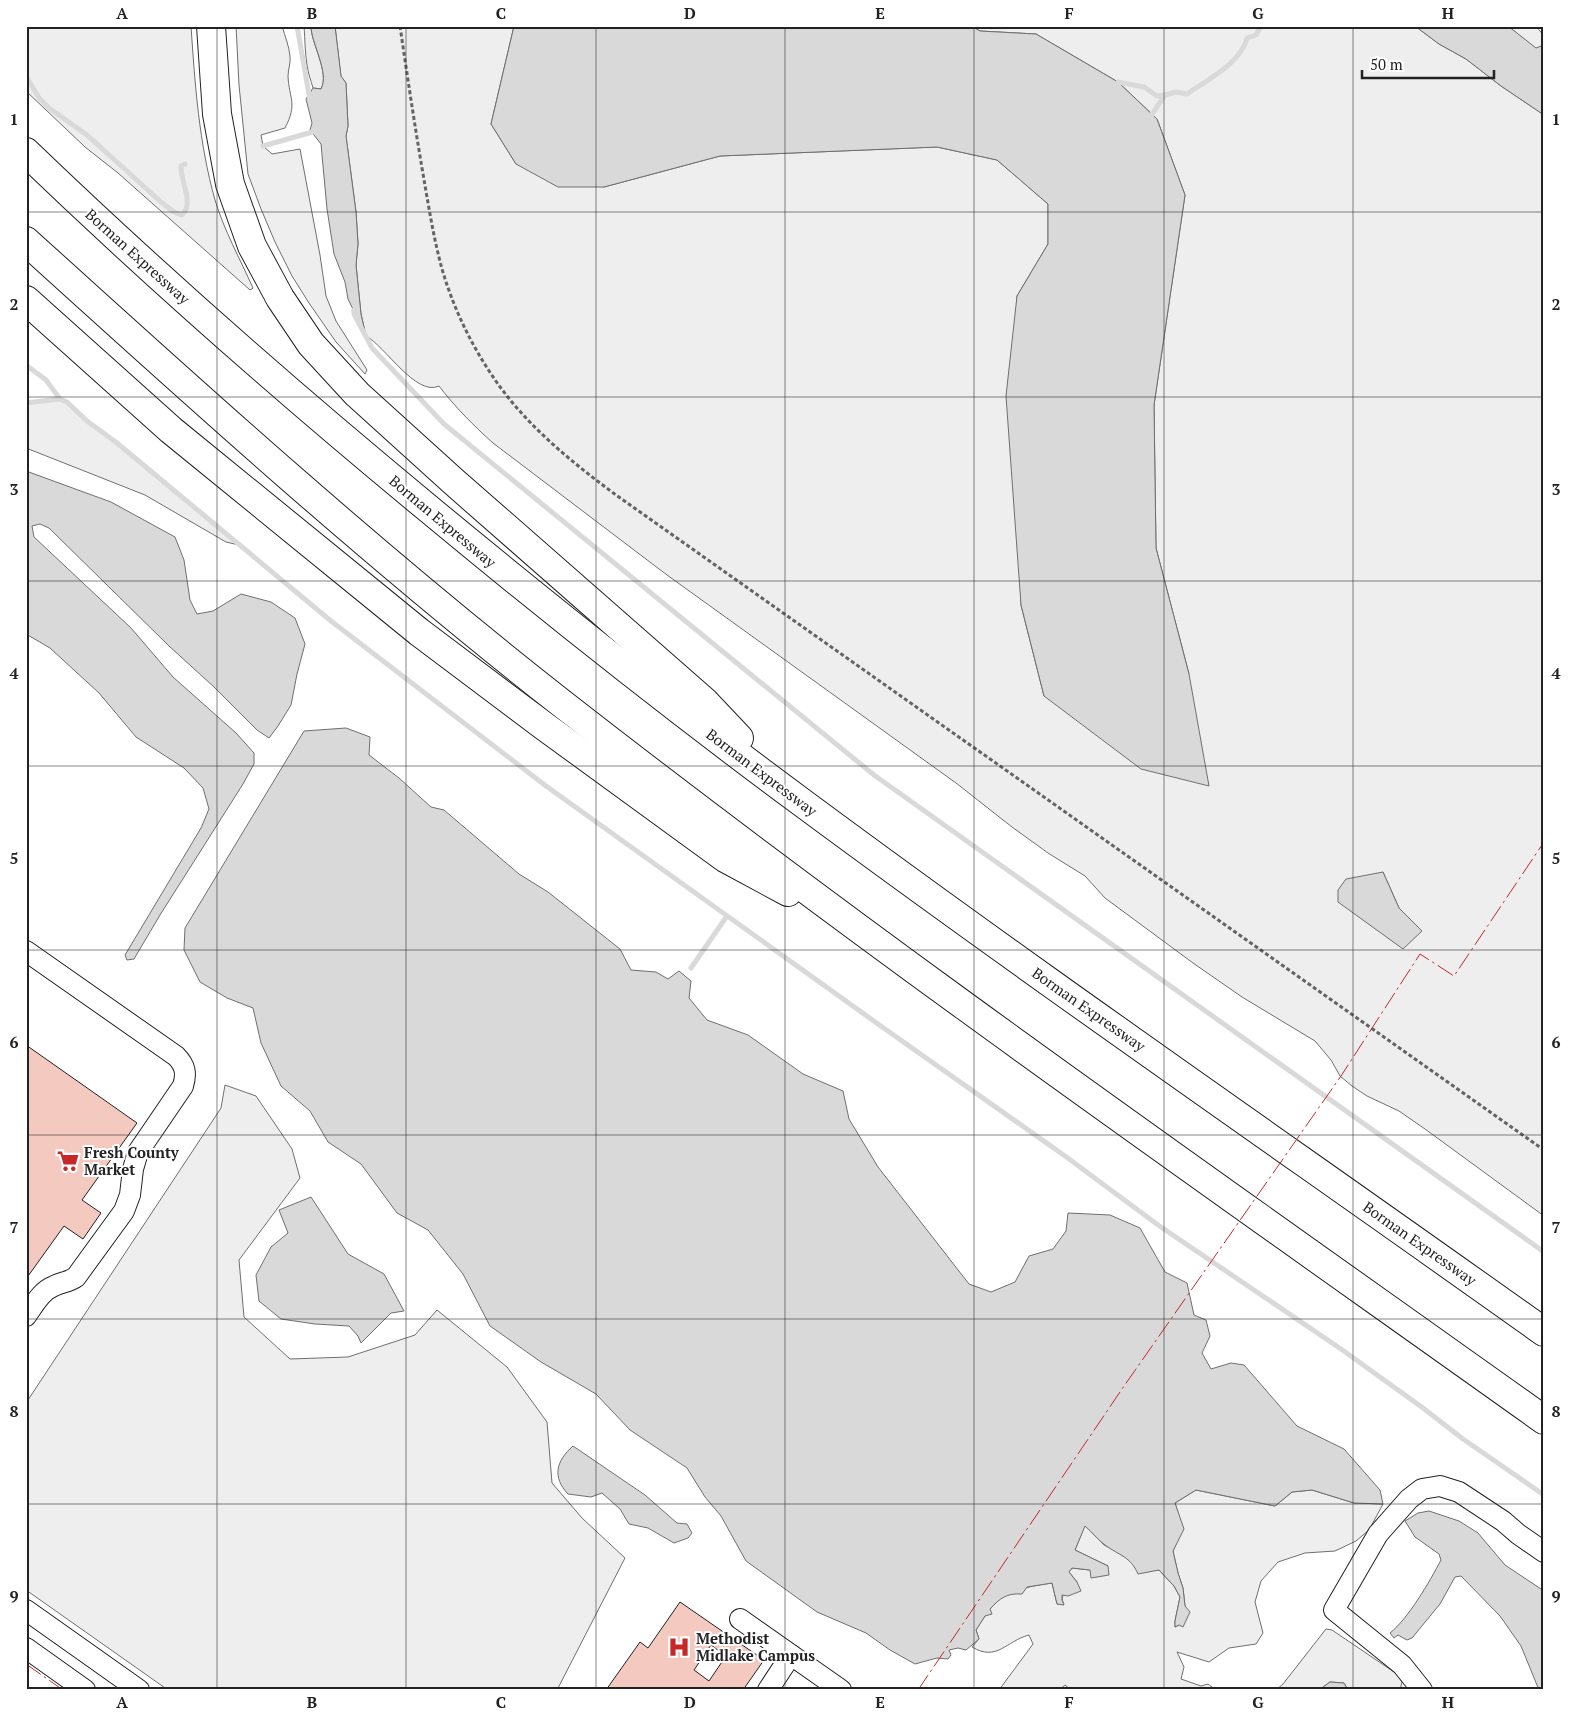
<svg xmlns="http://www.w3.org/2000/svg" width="1570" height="1716" font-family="'PT Serif',serif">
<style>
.green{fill:#eee;stroke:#6f6f6f;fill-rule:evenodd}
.water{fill:#d9d9d9;stroke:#6f6f6f}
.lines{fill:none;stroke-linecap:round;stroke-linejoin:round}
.stream{stroke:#d9d9d9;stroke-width:5}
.building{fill:#f3c9c0;stroke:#222;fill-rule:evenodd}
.minor-casing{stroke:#222;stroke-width:22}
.highway-casing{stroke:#222;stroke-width:30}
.path{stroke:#646464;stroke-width:3;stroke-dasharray:4 2.5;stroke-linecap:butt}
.minor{stroke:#fff;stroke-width:20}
.highway{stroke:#fff;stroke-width:28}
.power{stroke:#c62828;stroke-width:1;stroke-dasharray:18 4 2.5 4;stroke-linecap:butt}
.grid{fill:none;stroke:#222;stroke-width:1;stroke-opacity:0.55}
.labels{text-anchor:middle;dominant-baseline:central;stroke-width:4;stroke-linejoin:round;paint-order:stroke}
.street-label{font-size:15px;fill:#222;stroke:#fff}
.poi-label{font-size:15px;font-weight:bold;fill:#222;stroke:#fff;text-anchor:start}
.neatline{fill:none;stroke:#222;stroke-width:2}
.grid-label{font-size:16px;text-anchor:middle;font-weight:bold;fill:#222}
</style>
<rect width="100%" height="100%" fill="#fff"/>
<g class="green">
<path d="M26 26H191C195 85 199 143 215 200 224 230 240 259 253 288L250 290 118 173 85 147 26 91Z"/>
<path d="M236 26H282C285 36 289 46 290 56 291 63 288 69 288 76 289 99 298 103 285 128L261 135 263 146 272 154 300 149 320 255 326 296 336 321 367 370 365 374 336 342 309 303 292 276 275 242 261 209 248 174 239 85Z"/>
<path d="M304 26H311C311 44 330 73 321 89L313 88C311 81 308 73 307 65 305 53 305 40 304 26Z"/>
<path d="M335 26H514L491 124 516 164 604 187 720 156 937 147 997 160 1048 204V244L1017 296 1021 605 1044 696 1189 674 1156 548 1154 405 1185 195 1157 119 1118 82 1036 34 980 31 971 26H1415L1439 44 1466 59 1501 86 1544 115V1216L1425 1129 1399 1111 1367 1096 1352 1086 1340 1076 1331 1060 1315 1041 1242 997 1193 963 1105 898 1085 876 1048 853 1012 827 956 783 667 575 493 443C474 426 455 407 439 386 416 397 385 346 366 336L361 314 356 265 358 244 356 212 346 136 348 126 346 83 341 77ZM1383 872 1399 908 1338 902Z"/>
<polygon points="1508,26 1536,26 1544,36 1544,45 1536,49"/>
<polygon points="60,399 67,402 87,421 117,443 239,545 226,542 145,495 26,448 26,403"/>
<polygon points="225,1085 256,1096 292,1149 300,1178 239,1260 244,1317 290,1359 348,1357 415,1335 437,1310 507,1367 547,1422 552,1483 582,1518 625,1558 557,1690 168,1690 26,1590 26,1403 221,1108"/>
<path d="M1196 1490 1275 1506 1292 1492 1312 1490 1354 1503 1383 1504 1369 1530 1356 1541 1335 1551 1305 1553 1278 1562 1261 1581 1255 1602 1263 1633 1256 1644 1229 1648 1209 1662 1177 1652 1184 1667 1181 1679 1201 1686 1208 1684 1216 1690H1071L1065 1685 1059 1690H999L1033 1644 1029 1635C1006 1641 997 1662 972 1647L979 1639 976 1630C983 1619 990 1607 1000 1599 1011 1589 1038 1585 1052 1583L1057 1604H1064C1058 1594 1070 1588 1077 1582L1069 1572 1072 1568 1090 1570 1108 1566 1075 1550 1085 1525 1104 1545 1125 1556 1133 1564 1150 1571 1159 1570 1174 1586 1180 1597 1175 1621V1627L1179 1625 1185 1606 1183 1588 1178 1573 1173 1551 1183 1529 1175 1503Z"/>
<polygon points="1326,1629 1332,1630 1397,1674 1402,1682 1400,1690 1348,1690 1344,1683 1330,1682 1319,1690 1276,1690 1283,1684"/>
</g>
<g class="water">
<path d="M311 26H335L341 76 346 83 348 126 346 136 356 212 358 244 356 265 361 314 366 336 348 299 345 282 334 254 327 209 321 144 310 130 312 123 306 99 313 88 321 89C330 73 311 43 311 26Z"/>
<polygon points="514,26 971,26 980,31 1036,34 1118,82 1157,119 1185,195 1154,405 1156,548 1189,674 1209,786 1141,769 1044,696 1021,605 1006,396 1017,296 1048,244 1048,204 997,160 937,147 720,156 604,187 558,187 516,164 491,124"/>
<polygon points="1415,26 1508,26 1536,48 1544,45 1544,115 1501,86 1466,59 1439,44"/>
<polygon points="26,471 111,502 175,537 184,560 190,600 197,614 213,611 241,594 271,602 295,618 305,644 297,674 291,705 278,726 269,738 257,730 214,687 169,646 49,528 40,524 32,526 34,537 131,628 173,677 236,733 254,753 254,764 243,784 160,915 134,959 127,960 125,955 201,828 209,809 203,788 184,768 136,737 99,693 50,648 26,634"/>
<path d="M346 728 370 737 369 755 399 778 431 807 444 810 519 874 548 892 620 949 631 970 656 972 668 979 679 971 691 981 689 998 707 1020 748 1035 803 1074 843 1091 849 1119 878 1167 969 1284 991 1292 1015 1282 1029 1256 1053 1249 1066 1231 1068 1213 1110 1215 1140 1228 1165 1272 1187 1283 1194 1315 1206 1320 1210 1336 1202 1353 1211 1369 1231 1363 1244 1365 1297 1426 1344 1449 1380 1490 1383 1504 1354 1503 1312 1490 1292 1492 1275 1506 1196 1490 1175 1503 1184 1529 1173 1551 1178 1573 1183 1588 1185 1606 1190 1612 1183 1627 1179 1625 1175 1627V1621L1180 1597 1174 1586 1159 1570 1138 1574C1130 1556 1120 1556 1105 1545 1098 1540 1092 1532 1085 1526L1075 1550 1108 1566 1109 1575 1091 1578 1090 1570 1072 1568 1069 1572 1077 1582 1081 1591 1068 1596 1062 1595V1600L1064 1605 1057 1604 1052 1583 1027 1587 1022 1594C1007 1593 1000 1598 990 1609L992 1614 985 1616 976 1630 979 1639 966 1650 958 1648 949 1650 951 1655 948 1659 937 1658 915 1664 890 1650 866 1633 817 1612 746 1561 721 1516 705 1497 687 1468 630 1430 596 1394 541 1362 490 1326 463 1274 428 1230 397 1213 361 1164 328 1142 310 1111 281 1086 261 1043 253 1008 227 998 200 982 184 950 185 928 304 731Z"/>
<polygon points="1383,872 1399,908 1422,931 1403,949 1338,902 1338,890 1346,879"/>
<polygon points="311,1197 348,1254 384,1274 404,1311 391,1313 361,1343 358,1336 349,1326 315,1324 281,1319 259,1301 256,1275 271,1247 288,1233 279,1210"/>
<path d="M573 1446 645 1495 677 1523 687 1524 692 1533 688 1538 674 1543 648 1528 629 1524 620 1509 602 1493 591 1497 568 1494C552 1477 556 1461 573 1446Z"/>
<path d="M1429 1511 1459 1521 1478 1533 1505 1565 1544 1591V1690H1539L1521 1646 1500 1616 1461 1576 1455 1577 1440 1604 1412 1638 1407 1640 1398 1635 1394 1638 1390 1633C1408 1619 1430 1581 1441 1560L1439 1554 1415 1537 1405 1521 1418 1513Z"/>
<polygon points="1330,1682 1344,1683 1348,1690 1319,1690"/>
</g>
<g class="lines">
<g class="stream">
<polyline points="297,26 310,100"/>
<path d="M26 76 39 98 49 108 87 135 161 202 174 212 182 215C195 202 180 182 181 166L185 164"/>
<polyline points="1115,86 1118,82 1144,87 1157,96 1165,95"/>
<path d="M1148 120 1165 95 1176 92 1187 94C1207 80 1241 63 1247 38L1256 35 1261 26"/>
<polyline points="263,146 316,131"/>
<polyline points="354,310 354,314 372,348 444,424 874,775 1544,1252"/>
<polyline points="26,365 46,380 60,399"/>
<polyline points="26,403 60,399 67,402 87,421 117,443 331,621 546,786 878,1024 1065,1156 1158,1225 1341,1349 1423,1408 1463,1439 1544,1495"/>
<polyline points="691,968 727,916"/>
</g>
</g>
<g class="building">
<polygon points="26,1045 137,1123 82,1200 101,1213 83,1239 64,1226 26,1279"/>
<path d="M680 1602 764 1660 743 1690H606L640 1642 648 1648ZM711 1645 726 1656 709 1681 694 1670Z"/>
</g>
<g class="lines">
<g class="minor-casing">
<g id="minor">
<path d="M26 951 176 1056C185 1065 187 1073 183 1086L138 1152 133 1169 130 1195 124 1211 76 1277C69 1282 62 1282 54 1286 41 1291 34 1305 26 1316"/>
<polyline points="26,1610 139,1690"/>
<polyline points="740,1619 841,1690"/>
<polyline points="26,1648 85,1690"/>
<polyline points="768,1690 791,1655"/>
<polyline points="1422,1690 1402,1665 1334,1610 1378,1534 1409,1499 1422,1489 1440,1486 1459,1492 1503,1521 1518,1534 1544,1552"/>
</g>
</g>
<g class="highway-casing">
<g id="highway">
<polyline points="211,26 217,114 230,184 252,246 280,298 311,344 357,394 453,481 705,702 739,738"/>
<path d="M26 152C154 275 287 392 424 505 548 608 674 708 804 804 1047 984 1297 1156 1544 1332"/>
<path d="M26 241C200 399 375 557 560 702 880 952 1213 1184 1544 1420"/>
<polyline points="26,300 171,430 419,632 544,726 725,858 788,892"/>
</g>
</g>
<path class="path" d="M400 26C407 74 414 121 422 168 428 202 433 236 442 269 455 314 478 359 507 396 538 435 577 466 616 495L1544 1150"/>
<use href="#minor" class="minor"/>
<use href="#highway" class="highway"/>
<g class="power">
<polyline points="26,1664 63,1690"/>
<polyline points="918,1690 1122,1389 1341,1076 1420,954 1454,976 1544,842"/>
</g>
</g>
<path class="grid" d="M217 26V1690M406 26V1690M596 26V1690M785 26V1690M974 26V1690M1164 26V1690M1353 26V1690M26 212H1544M26 397H1544M26 581H1544M26 766H1544M26 950H1544M26 1135H1544M26 1319H1544M26 1504H1544"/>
<defs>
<g id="supermarket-bare" transform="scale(1.725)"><path d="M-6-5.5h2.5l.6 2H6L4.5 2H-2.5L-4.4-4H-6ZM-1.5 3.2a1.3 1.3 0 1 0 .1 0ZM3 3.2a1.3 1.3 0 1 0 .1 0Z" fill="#c62828" stroke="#fff" stroke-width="2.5" paint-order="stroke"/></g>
<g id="hospital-bare" transform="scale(1.725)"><path d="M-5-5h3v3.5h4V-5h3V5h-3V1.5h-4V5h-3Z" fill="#c62828" stroke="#fff" stroke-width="2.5" paint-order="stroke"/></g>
</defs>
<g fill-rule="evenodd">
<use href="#supermarket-bare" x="68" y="1161"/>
<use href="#hospital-bare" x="679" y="1647"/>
</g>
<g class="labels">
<g class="street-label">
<text transform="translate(138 256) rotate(42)">Borman Expressway</text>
<text transform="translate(443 521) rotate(40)">Borman Expressway</text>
<text transform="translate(762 772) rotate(37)">Borman Expressway</text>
<text transform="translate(1089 1009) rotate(35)">Borman Expressway</text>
<text transform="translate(1420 1243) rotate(35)">Borman Expressway</text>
</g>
<g class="poi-label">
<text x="84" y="1152">Fresh County<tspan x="84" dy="17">Market</tspan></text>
<text x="696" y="1638">Methodist<tspan x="696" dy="17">Midlake Campus</tspan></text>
</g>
</g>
<rect width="1570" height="1716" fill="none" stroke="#ffffff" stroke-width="55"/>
<path d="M1362 70v8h132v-8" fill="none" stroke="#222222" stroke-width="2.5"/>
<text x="1370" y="70" font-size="15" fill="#222222" stroke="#ffffff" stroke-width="4" paint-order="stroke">50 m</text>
<rect x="28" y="28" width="1514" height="1660" class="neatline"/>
<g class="grid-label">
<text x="122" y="19">A</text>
<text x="312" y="19">B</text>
<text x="501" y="19">C</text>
<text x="690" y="19">D</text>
<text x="880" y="19">E</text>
<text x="1069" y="19">F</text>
<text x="1258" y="19">G</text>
<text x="1448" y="19">H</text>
<text x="14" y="125">1</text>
<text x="1556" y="125">1</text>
<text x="14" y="310">2</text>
<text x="1556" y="310">2</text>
<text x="14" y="495">3</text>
<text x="1556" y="495">3</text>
<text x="14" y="679">4</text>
<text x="1556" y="679">4</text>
<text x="14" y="864">5</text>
<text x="1556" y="864">5</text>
<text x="14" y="1048">6</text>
<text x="1556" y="1048">6</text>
<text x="14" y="1233">7</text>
<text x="1556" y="1233">7</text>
<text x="14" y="1417">8</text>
<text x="1556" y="1417">8</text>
<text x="14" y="1602">9</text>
<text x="1556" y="1602">9</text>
<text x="122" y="1708">A</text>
<text x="312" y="1708">B</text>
<text x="501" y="1708">C</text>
<text x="690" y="1708">D</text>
<text x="880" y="1708">E</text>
<text x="1069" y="1708">F</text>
<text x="1258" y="1708">G</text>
<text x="1448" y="1708">H</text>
</g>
</svg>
